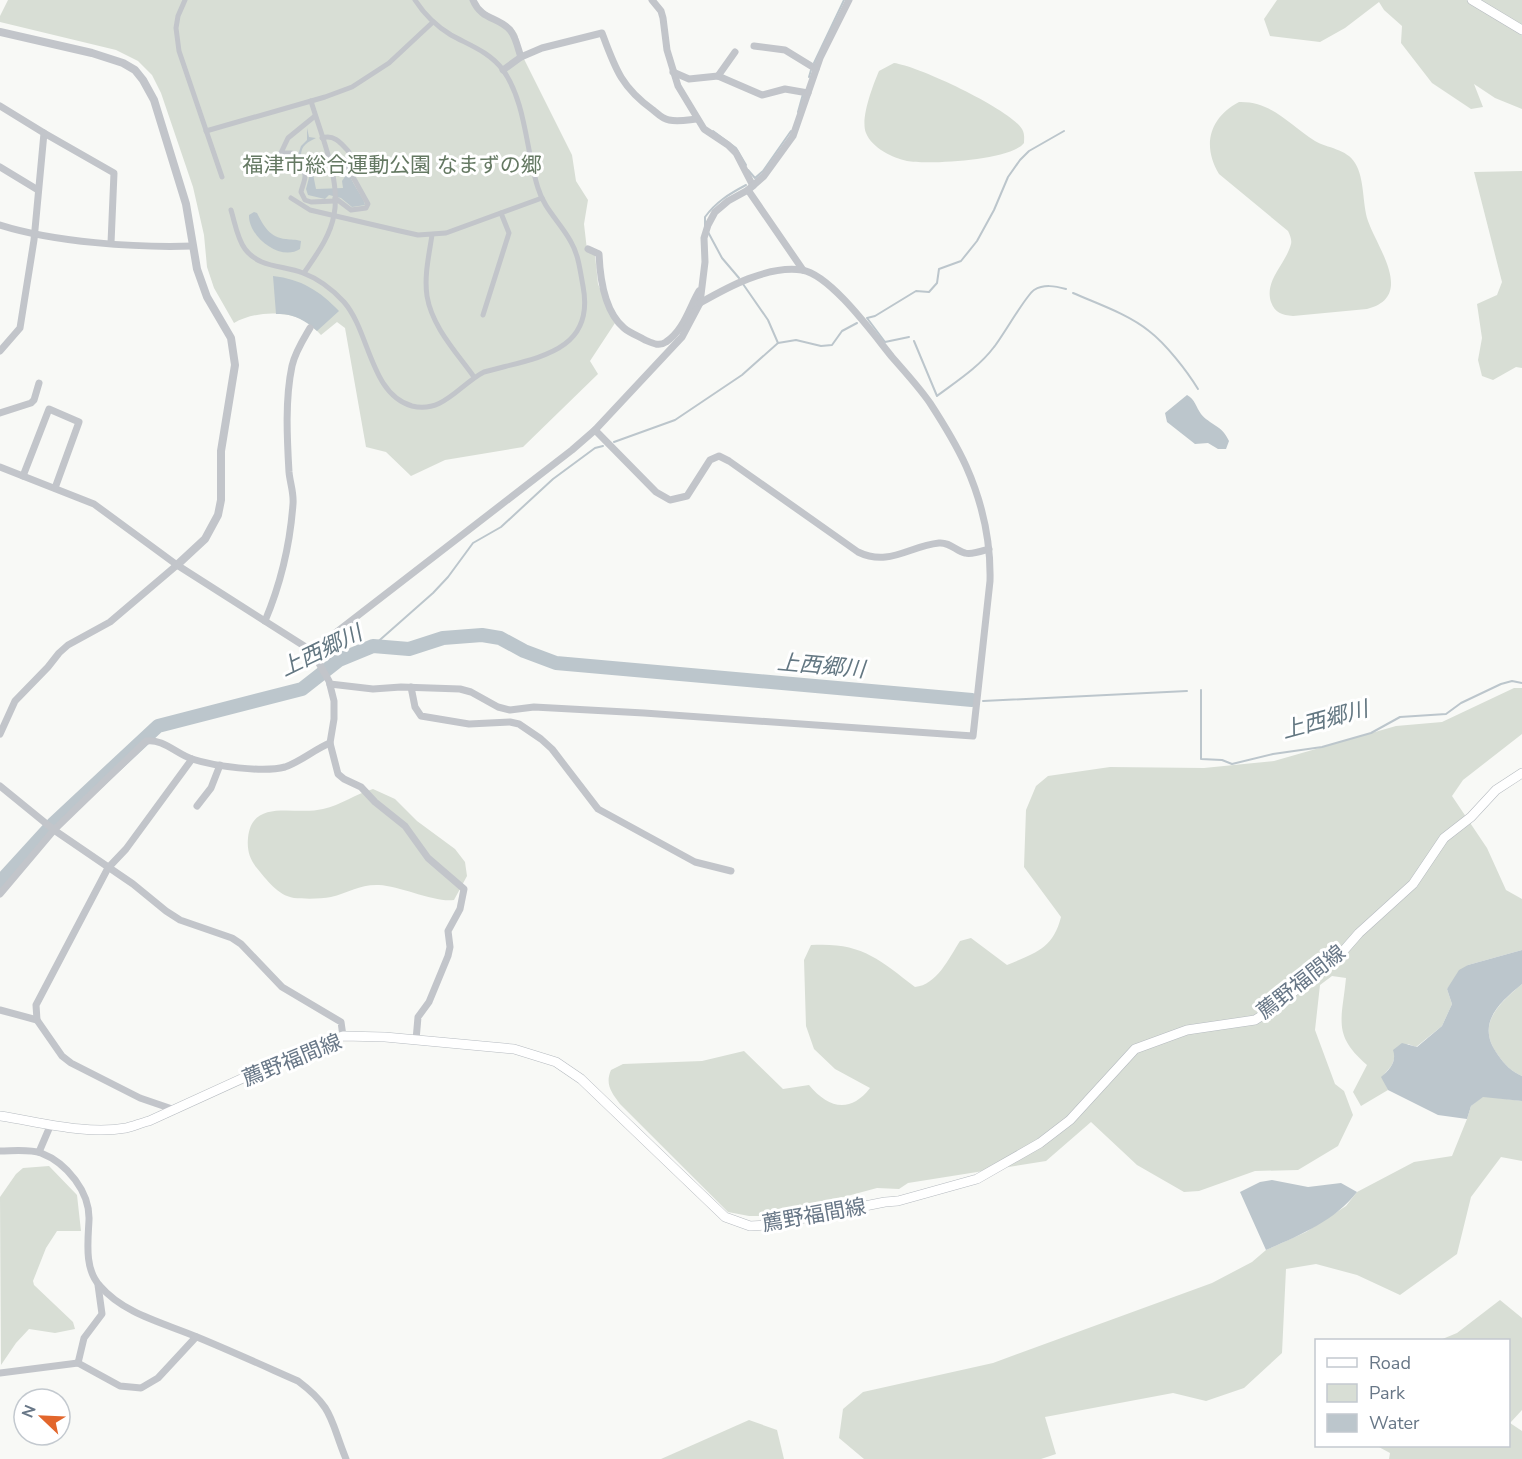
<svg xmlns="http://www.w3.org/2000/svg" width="1522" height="1459" font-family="'Nunito Sans','Noto Sans JP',sans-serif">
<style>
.green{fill:#d8ded5}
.water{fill:#bcc6cc}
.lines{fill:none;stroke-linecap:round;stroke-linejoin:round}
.stream{stroke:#bcc6cc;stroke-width:2}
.river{stroke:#bcc6cc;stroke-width:14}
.secondary-casing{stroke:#b6bbc0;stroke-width:10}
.pedestrian{stroke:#c2c5ca;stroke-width:5}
.minor{stroke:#c2c5ca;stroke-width:7}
.tertiary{stroke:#c2c5ca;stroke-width:8}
.secondary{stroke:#fff;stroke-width:9}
.labels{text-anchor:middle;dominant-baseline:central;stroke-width:6;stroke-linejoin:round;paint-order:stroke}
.park-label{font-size:21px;fill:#657963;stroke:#fff}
.street-label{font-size:21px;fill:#687787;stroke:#fff}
.water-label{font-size:22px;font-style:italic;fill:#637782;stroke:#fff}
</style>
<rect width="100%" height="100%" fill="#f8f9f6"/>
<g class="green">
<path d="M8 0H475L481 9 512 27 517 34 524 59 572 155 576 181 588 200 584 224 587 250 595 255 598 284 615 323 590 361 598 374 523 447 445 460 411 476 386 452 366 447 345 328 337 322 321 335C316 330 310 323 303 320 283 310 253 312 234 323L214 288 207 267 204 235 193 187 161 93 152 75 138 61 116 50 0 22V16Z"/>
<polygon points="1277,0 1522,0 1522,109 1495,98 1474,84 1483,107 1471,109 1432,83 1401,43 1402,26 1384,10 1379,2 1345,28 1320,42 1270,36 1264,19"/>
<path d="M894 63C918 66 1010 109 1022 129 1025 134 1024 139 1024 143 1012 160 928 165 907 161 893 158 872 148 866 133 860 119 873 85 879 71Z"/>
<path d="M1239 102C1272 101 1289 125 1315 141 1327 148 1347 149 1355 163 1365 179 1362 203 1368 221 1378 249 1415 297 1367 309L1293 316C1282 315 1275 313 1271 302 1264 280 1286 264 1291 244 1292 240 1290 235 1288 231L1219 174C1202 146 1209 118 1239 102Z"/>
<polygon points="1522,171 1522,368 1516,367 1493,380 1482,376 1478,360 1482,338 1477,304 1497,295 1502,282 1474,172"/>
<path d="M1514 688H1522V734L1463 780 1452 796 1487 848 1506 890 1522 899V950L1468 965 1447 989 1452 1004 1442 1026 1416 1047 1408 1044 1395 1056 1392 1065 1382 1077 1388 1090 1361 1106 1353 1092 1367 1065C1332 1035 1342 1020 1346 978L1332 976 1320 985 1315 1030 1335 1084 1344 1091 1353 1115 1338 1146 1298 1170 1255 1171 1199 1191 1184 1192 1137 1165 1091 1122 1046 1161 908 1183 899 1189 877 1188 773 1216H749L728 1212 620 1104C611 1092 605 1084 611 1070L623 1064 702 1061 744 1051 783 1089 809 1085C828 1108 850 1114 870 1088L835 1069 814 1049 806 1026 804 960 811 945C860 942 878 958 915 987 937 985 949 958 960 941L971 938 1007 965C1035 953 1053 949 1061 917L1024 867 1026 810 1036 786 1048 776 1110 767 1204 768 1274 761 1396 726 1442 722Z"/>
<path d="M373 789 395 799 417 821 455 849 465 862 467 876 454 900C436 903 400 886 379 885 361 884 348 893 331 897 321 899 305 899 294 898 277 895 267 880 256 867 249 858 247 849 248 838 252 797 295 816 323 809 341 805 355 794 373 789Z"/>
<path d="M1522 984V1076C1512 1072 1504 1064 1498 1055 1475 1024 1499 1004 1522 984Z"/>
<polygon points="1483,1096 1522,1101 1522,1161 1501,1157 1471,1197 1457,1254 1400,1295 1357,1275 1316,1264 1286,1269 1282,1353 1244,1388 1206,1401 1173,1393 1045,1417 1056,1454 1041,1459 864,1459 839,1438 843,1409 863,1392 993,1363 1212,1283 1252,1262 1266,1250 1306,1232 1346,1206 1357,1192 1414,1162 1452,1156 1467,1119 1471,1106"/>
<polygon points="49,1166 77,1195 81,1231 57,1231 46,1248 33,1281 34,1285 73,1322 75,1329 55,1333 29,1329 16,1343 1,1365 0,1197 16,1174 23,1168"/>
<polygon points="1500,1300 1522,1318 1522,1410 1510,1423 1522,1431 1522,1459 1389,1459 1390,1453 1377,1446 1508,1446 1508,1340 1440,1340 1457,1333"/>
<polygon points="749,1420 777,1430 784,1459 661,1459"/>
</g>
<g class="water">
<path d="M307 128 309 137 316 138C308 142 301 145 301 156L312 169 316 189 343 188 342 181 346 175 350 176C353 185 364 198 365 205L352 207 341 198 329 195 325 199 308 195 306 189 310 174 298 155 301 146 307 140Z"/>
<path d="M254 212 257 213C263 225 270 238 286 239 291 240 295 239 301 241L300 249C280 262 248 236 249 215Z"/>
<path d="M273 276C301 279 320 291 339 311L317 331C305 320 293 313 276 314Z"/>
<path d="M1187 395C1195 399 1196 407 1201 414 1210 425 1222 425 1229 441L1226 449H1218L1208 443 1195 444 1167 422 1165 413Z"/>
<path d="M1522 950V984C1499 1003 1475 1024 1498 1055 1504 1064 1512 1072 1522 1076V1101L1483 1097 1471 1106 1467 1119 1438 1115 1388 1090 1381 1077C1390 1070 1397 1061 1393 1050L1402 1043 1417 1047 1442 1026 1452 1004 1447 989 1459 970 1468 965Z"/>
<path d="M1272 1180 1308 1187 1341 1183 1357 1192C1335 1221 1298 1236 1266 1250L1240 1192 1260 1182Z"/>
</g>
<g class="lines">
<g class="stream">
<polyline points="814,63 844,0"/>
<polyline points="809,77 811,70"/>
<polyline points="798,112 803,94"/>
<polyline points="713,131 736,148 746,165"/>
<polyline points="748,170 755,178 763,171 791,131"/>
<path d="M705 227V217C716 202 729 194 746 185"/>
<polyline points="708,232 722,258 739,278"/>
<polyline points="743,284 768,320 778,343"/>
<path d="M1073 293C1098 304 1128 314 1149 331 1166 344 1187 371 1198 389"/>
<polyline points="909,337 885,342 867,318 875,316 916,291 929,292 937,283 939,269 961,261 977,241 994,210 1008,177 1020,160 1029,151 1064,131"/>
<path d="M914 341 937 396C957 381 979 367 994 347 1003 336 1026 295 1034 290 1044 284 1055 286 1066 289"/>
<polyline points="614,442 675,420 742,375 778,343 796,340 821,346 832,345 842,331 857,323"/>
<polyline points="373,646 433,593 448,577 473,543 501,527 553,479 595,448 603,446"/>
<polyline points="1201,690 1201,759 1222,760 1232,764 1273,754 1322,747 1371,733 1400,717 1446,714 1461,703 1501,684 1512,681 1522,683"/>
<polyline points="983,701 1187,691"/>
</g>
<polyline class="river" points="0,882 54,823 158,726 302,689 339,660 373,646 409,649 443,638 482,635 500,638 524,651 556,663 972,700"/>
<g class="secondary-casing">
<g id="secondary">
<polyline points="1472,0 1522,30"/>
<path d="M0 1116C40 1122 86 1135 126 1128 134 1126 141 1123 149 1121L322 1042 343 1036 385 1037 514 1049 556 1062 581 1079 725 1217 750 1226 769 1225 885 1202 898 1201 977 1179 1040 1143 1070 1120 1135 1049 1187 1030 1255 1020 1277 1006 1319 970 1338 957 1359 933 1413 884 1444 838 1471 817 1496 790 1522 773"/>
</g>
</g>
<g class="pedestrian">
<polyline points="185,0 178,16 176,28 179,51 222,177"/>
<polyline points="206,131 325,97 352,87 389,63 433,22"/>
<path d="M322 138C334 134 341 143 349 152L348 168 368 204 366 208 351 210 335 198"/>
<path d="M281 153H292C294 162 305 167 305 176 305 181 302 187 301 192L305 200 311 202 335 201"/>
<polyline points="279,157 288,138 315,116"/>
<polyline points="331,171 348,168"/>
<polyline points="291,198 310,210 400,231 418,235 446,233 542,198"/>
<path d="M231 210C235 223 237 238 245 249 259 268 283 265 303 273 319 279 333 290 344 302 370 332 370 394 412 406 443 414 460 384 484 372 533 358 596 354 583 286 580 271 579 256 571 242 561 223 544 209 538 188 526 151 526 102 503 70 490 52 469 45 451 35 436 26 424 14 415 0"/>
<path d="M432 235C429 255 424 276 427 296 432 327 457 353 474 377"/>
<path d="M304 273C316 255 330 237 334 215 341 180 321 135 311 101"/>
<polyline points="483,315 509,233 501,213"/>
</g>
<g class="minor">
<path d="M473 0C481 20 499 17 510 30 516 37 518 49 521 57"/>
<polyline points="652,0 661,11 663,18 667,50 678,86 704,129 728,145 736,153 753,186"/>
<polyline points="754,46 785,50 816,69"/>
<path d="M503 70 521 57 542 48 602 33C615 68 621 87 653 110 658 114 662 119 669 120 678 122 687 120 697 119"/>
<polyline points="673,72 689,79 718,76 762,95 785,89 808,93"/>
<polyline points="718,76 735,52"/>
<polyline points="0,106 44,133 34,240 20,328 0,351"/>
<polyline points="44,133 114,173 111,243"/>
<polyline points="0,167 38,190"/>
<polyline points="748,190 803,270"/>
<path d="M0 225C54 242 136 248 193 246"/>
<path d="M588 249 599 254C600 278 604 311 624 328 630 333 638 336 645 340 652 343 659 347 666 342 684 330 689 308 699 291"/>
<polyline points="0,413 31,403 34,400 39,383"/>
<path d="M595 430 656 492 670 500 687 496 710 460 719 456 729 461 858 552C889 567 909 546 939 543 950 542 956 551 965 553 972 555 982 551 989 549"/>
<polyline points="0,467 94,504 177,565 312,651 329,681 334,701 334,719 330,743 338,774 344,779 361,787 375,802 405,826 428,858 464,889 460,909 448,931 450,947 448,956 429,1002 418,1017 416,1040"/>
<polyline points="23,476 49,409 79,422 55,488"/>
<path d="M265 621C281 583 290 545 293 504 294 493 290 483 289 472 287 438 285 399 292 366 295 352 303 340 310 328"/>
<polyline points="312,651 572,450 595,430 682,337 700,303 705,262 704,238 708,225 715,212 728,201 748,190 764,176 793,136 820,58 849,0"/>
<path d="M330 684 373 689 401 687 460 689 471 692 498 707 510 710 534 707 644 713 973 736 990 581C991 542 982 502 966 466 956 444 943 423 930 403 919 387 905 372 892 357 874 335 831 275 802 270 768 265 728 287 700 303"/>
<polyline points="411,687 415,707 421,716 469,724 510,722 519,724 541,739 552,749 598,809 695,862 731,871"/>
<polyline points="0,734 15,701 48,667 59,653 68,645 110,622 177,565"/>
<polyline points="0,786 54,830 133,884 166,911 180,920 232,938 241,944 282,987 341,1022 343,1036"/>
<polyline points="197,806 211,788 220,765"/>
<path d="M0 894 54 830 146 741C162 738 177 754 192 759 214 766 263 773 285 767 300 762 315 749 330 743"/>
<polyline points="0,1010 37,1020"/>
<polyline points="175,1110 140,1098 71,1063 62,1056 37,1020 36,1005 108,868 126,849 192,759"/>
<path d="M0 1151C13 1151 29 1149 41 1153 67 1163 90 1192 89 1220 88 1241 84 1269 100 1286 124 1314 164 1323 197 1337 231 1351 264 1366 298 1381 334 1408 330 1420 346 1459"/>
<polyline points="39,1152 51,1124"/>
<polyline points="78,1363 84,1338 102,1314 98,1285"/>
<polyline points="0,1373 78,1363 120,1386 141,1388 158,1378 196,1337"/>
</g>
<polyline class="tertiary" points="0,32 92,53 123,63 135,70 143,80 154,100 186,204 197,269 207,297 231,338 235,365 221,451 221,500 218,515 205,539 177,565"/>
<use href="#secondary" class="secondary"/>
</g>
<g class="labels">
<g class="park-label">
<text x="392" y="165">福津市総合運動公園 なまずの郷</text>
</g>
<g class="street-label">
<text transform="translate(1301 982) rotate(-38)">薦野福間線</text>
<text transform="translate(292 1060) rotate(-22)">薦野福間線</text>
<text transform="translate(814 1215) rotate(-10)">薦野福間線</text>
</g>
<g class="water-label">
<text transform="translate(321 651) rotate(-26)">上西郷川</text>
<text transform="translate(821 666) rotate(5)">上西郷川</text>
<text transform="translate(1325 720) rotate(-15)">上西郷川</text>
</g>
</g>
<rect x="1315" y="1339" width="195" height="108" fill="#ffffff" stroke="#c3c9cf" stroke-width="1.5"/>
<rect x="1327" y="1358" width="30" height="9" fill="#ffffff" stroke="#c3c9cf" stroke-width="1.5"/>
<text x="1369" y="1369" font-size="18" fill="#687787">Road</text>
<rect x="1327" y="1384" width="30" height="18" fill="#d8ded5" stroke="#c3c9cf" stroke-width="1.5"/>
<text x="1369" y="1399" font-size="18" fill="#687787">Park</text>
<rect x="1327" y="1414" width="30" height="18" fill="#bcc6cc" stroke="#c3c9cf" stroke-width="1.5"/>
<text x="1369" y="1429" font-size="18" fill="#687787">Water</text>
<g transform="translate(42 1417) rotate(293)"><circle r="28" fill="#ffffff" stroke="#c3c9cf" stroke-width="1.5"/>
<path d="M0-4.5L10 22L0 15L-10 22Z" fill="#e2662c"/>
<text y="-9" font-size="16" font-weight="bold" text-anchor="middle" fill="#687787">N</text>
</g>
</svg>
